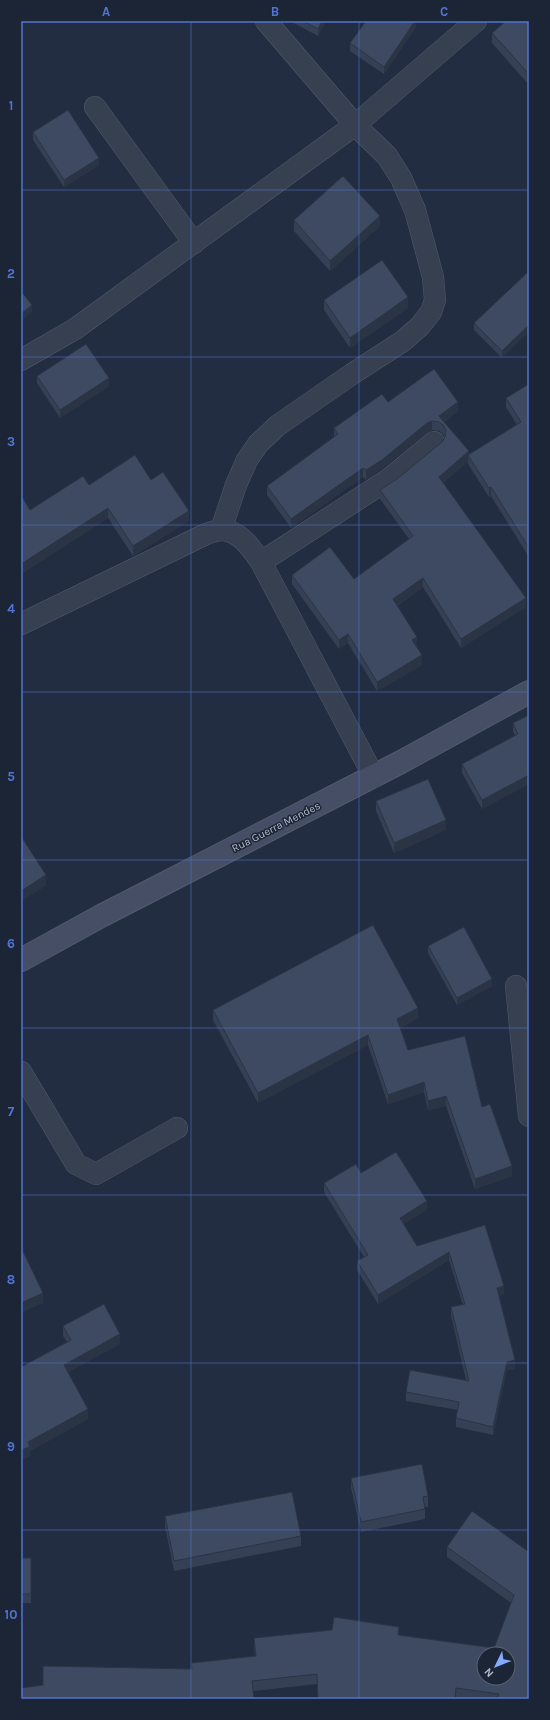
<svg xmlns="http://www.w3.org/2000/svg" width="550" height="1720" font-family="Karla,sans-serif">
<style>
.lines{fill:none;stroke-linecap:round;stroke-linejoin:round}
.street-casing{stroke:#525b6c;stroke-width:22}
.secondary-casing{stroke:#525b6c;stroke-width:24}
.street{stroke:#374051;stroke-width:21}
.secondary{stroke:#454e65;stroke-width:22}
.wall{fill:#354054}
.shaded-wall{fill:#2b3445}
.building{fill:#3e4a62;stroke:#2b3445;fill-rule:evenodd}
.grid{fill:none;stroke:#5274d4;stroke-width:1;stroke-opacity:0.55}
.labels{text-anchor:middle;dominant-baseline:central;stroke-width:3;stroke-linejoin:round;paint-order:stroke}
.street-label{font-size:11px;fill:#b4bbcc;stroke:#1c2536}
.neatline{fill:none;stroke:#5274d4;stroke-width:1.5}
.grid-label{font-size:13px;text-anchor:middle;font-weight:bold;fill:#5274d4}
</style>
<rect width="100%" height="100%" fill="#232d42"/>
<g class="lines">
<g class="street-casing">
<g id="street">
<polyline points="95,107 194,243"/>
<polyline points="21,360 75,329 355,125 476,21"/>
<polyline points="221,530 236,485 247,460 258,444 277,426 352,374 403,341 420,326 431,312 435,300 433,277 415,210 401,178 387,156 355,125 266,21"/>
<polyline points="261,562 389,479 434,442"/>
<path d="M21 624 204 535C209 533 217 530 223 530 241 532 251 548 261 562L374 777"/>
<polyline points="516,986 529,1116"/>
<polyline points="21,1072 76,1164 96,1174 177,1128"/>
</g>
</g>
<g class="secondary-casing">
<polyline id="secondary" points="21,960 101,916 401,762 529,692"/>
</g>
<use href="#street" class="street"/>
<use href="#secondary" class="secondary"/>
</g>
<g class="wall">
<polygon points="290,21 326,21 318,36"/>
<polygon points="416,21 416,27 384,74 350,51 350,43"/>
<polygon points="529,21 529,85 492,43 492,33"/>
<polygon points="33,132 99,165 64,187 33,140"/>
<polygon points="294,220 380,226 330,271 294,231"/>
<polygon points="529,271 502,358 474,330 474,323"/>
<polygon points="324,300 408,308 350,348 324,310"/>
<polygon points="37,376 109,386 60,418 37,383"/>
<polygon points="529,384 529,557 491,496 489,497 468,464 468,461 443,483 526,607 461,648 423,587 397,606 417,646 422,665 377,691 348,643 339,649 292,584 292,575 354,579 409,539 380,499 380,490 397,479 442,442 445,438 443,434 439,431 432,430 427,433 382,469 366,480 363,477 291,528 267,495 267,486 334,437 334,428 388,402 458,411 444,422 469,454 517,425 506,407 506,398"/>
<polygon points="151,480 189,521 133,556 108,518 21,574 21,495 30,510 89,485"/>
<polygon points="529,715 529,784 482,809 462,773 462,764 515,736 513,731 513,723"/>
<polygon points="376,801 446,830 394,853 376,811"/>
<polygon points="428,946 492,986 457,1005 428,953"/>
<polygon points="213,1010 418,1018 400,1028 408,1050 482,1107 512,1176 475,1189 446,1106 428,1110 424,1092 388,1104 368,1045 258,1103 213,1020"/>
<polygon points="361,1173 427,1210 403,1224 417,1246 485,1225 504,1294 499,1296 515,1369 507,1370 493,1435 456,1427 456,1418 458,1410 406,1401 406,1392 466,1380 451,1316 451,1307 463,1305 449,1260 378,1304 357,1270 357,1261 364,1257 324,1192 324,1183"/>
<polygon points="63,1326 120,1344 68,1372 88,1419 30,1451 30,1456 21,1460 21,1367 67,1342 63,1336"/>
<polygon points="351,1478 428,1496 428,1507 425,1507 425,1519 361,1532 351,1488"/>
<polygon points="165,1516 301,1536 301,1546 174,1571 165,1526"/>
<polygon points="447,1547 529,1552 529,1699 461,1699 456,1698 456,1699 318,1699 317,1684 253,1691 191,1669 191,1663 255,1656 254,1648 254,1638 399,1635 494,1648 511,1603 447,1557"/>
<rect x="21" y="1558" width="10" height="45"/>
</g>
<g class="shaded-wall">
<polygon points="322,21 326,21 318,36 318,29"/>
<polygon points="415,21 416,21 416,27 384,74 384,67"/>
<polygon points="99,158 99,165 64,187 64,180"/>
<polygon points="380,216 380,226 330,271 330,261"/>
<polygon points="408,297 408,308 350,348 350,338"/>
<polygon points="32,305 32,312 21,321 21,314"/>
<polygon points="529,325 529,332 502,358 502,351"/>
<polygon points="109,378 109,386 60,418 60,410"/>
<polygon points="458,402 458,411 441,423 439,416"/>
<polygon points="432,421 432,430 427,433 382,469 366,480 366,470 427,423"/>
<polygon points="469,451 468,461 439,486 439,477"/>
<polygon points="363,468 363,477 291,528 291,519"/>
<polygon points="491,487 491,496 489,497 489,488"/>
<polygon points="108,508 108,518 21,574 21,564"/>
<polygon points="189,511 189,521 133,556 133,546"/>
<polygon points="423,578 423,587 393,608 393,599"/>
<polygon points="526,598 526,607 461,648 461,639"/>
<polygon points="348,634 348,643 339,649 339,640"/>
<polygon points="417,637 417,647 412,640"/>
<polygon points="422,655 422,665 377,691 377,682"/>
<polygon points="529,775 529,784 482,809 482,800"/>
<polygon points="446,820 446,830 394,853 394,843"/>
<polygon points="46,875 46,886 21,901 21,891"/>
<polygon points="492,979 492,986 457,1005 457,998"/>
<polygon points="418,1008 418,1018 397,1029 397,1019"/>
<polygon points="368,1035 368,1045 258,1103 258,1093"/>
<polygon points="424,1082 424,1092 388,1104 388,1095"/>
<polygon points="446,1096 446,1106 428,1110 428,1101"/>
<polygon points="512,1166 512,1176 475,1189 475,1179"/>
<polygon points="427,1201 427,1210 400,1226 400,1218"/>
<polygon points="449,1252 449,1260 378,1304 378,1295"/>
<polygon points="504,1286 504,1294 497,1296 497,1288"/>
<polygon points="43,1293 43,1303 21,1313 21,1303"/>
<polygon points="120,1334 120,1344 64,1374 64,1365"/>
<polygon points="515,1360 515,1369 507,1370 493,1435 493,1427 507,1362"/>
<polygon points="88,1409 88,1419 30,1451 30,1456 21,1460 21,1450 28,1442"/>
</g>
<g class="building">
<polygon points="303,21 322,21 318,29"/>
<polygon points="366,21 415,21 384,67 350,43"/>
<polygon points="506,21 529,21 529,74 492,33"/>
<polygon points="68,110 99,158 64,180 33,132"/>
<polygon points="343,176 380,216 330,261 294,220"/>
<polygon points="382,260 408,297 350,338 324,300"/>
<polygon points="529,271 529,325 502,351 474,323"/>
<polygon points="21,291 32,305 21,314"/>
<polygon points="86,344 109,378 60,410 37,376"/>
<polygon points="434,369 458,402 439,416 469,451 439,477 526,598 461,639 423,578 393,599 417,637 412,640 422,655 377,682 348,634 339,640 292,575 330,547 354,579 413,536 380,490 397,479 442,442 445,437 446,431 443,425 439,422 432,421 427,423 382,460 366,470 363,468 291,519 267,486 338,434 334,428 382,394 388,402"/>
<polygon points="529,384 529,548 491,487 489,488 468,455 521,422 506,398"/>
<polygon points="135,455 151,480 163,472 189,511 133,546 108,508 21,564 21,495 30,510 83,476 89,485"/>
<polygon points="529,715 529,775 482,800 462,764 518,734 513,723"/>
<polygon points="428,779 446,820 394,843 376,801"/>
<polygon points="21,836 46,875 21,891"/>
<polygon points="373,925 418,1008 397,1019 408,1050 465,1036 482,1107 490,1104 512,1166 475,1179 446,1096 428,1101 424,1082 388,1095 368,1035 258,1093 213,1010"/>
<polygon points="464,927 492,979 457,998 428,946"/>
<polygon points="396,1152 427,1201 400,1218 417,1246 485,1225 504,1286 497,1288 515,1360 507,1362 493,1427 456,1418 459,1402 406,1392 410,1370 469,1381 451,1307 465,1304 449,1252 378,1295 357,1261 368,1255 324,1183 356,1164 361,1173"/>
<polygon points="21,1247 43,1293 21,1303"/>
<polygon points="104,1304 120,1334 64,1365 88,1409 28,1442 30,1447 21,1450 21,1367 71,1340 63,1326"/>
<polygon points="422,1464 428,1496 423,1497 425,1509 361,1522 351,1478"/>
<polygon points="292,1492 301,1536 174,1561 165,1516"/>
<path d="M472 1511 529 1552V1699H497L499 1694 456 1688 455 1699H318L317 1674 252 1681 254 1699H21V1688L43 1685V1666L192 1669 191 1663 256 1656 254 1638 332 1630 334 1617 399 1627 398 1635 494 1648 514 1595 447 1547ZM484 1654H508V1678H484Z"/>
<rect x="21" y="1558" width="10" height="36"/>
</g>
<path class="grid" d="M191 21V1699M359 21V1699M21 190H529M21 357H529M21 525H529M21 692H529M21 860H529M21 1028H529M21 1195H529M21 1363H529M21 1530H529"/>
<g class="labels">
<g class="street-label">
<text transform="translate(276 827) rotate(-27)">Rua Guerra Mendes</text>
</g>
</g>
<rect width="550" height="1720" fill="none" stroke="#1c2536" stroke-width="44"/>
<g transform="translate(496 1666) rotate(227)"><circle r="19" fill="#1c2536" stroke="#596172"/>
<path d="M0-3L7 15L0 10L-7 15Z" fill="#85aaff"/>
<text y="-6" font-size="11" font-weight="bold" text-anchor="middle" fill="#b4bbcc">N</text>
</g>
<rect x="22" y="22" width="506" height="1676" class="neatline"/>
<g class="grid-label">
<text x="106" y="16">A</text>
<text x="275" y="16">B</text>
<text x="444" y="16">C</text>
<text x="11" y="110">1</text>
<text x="11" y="278">2</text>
<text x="11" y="446">3</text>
<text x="11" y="613">4</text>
<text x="11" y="781">5</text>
<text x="11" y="948">6</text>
<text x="11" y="1116">7</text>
<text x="11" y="1284">8</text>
<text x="11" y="1451">9</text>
<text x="11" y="1619">10</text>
</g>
</svg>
